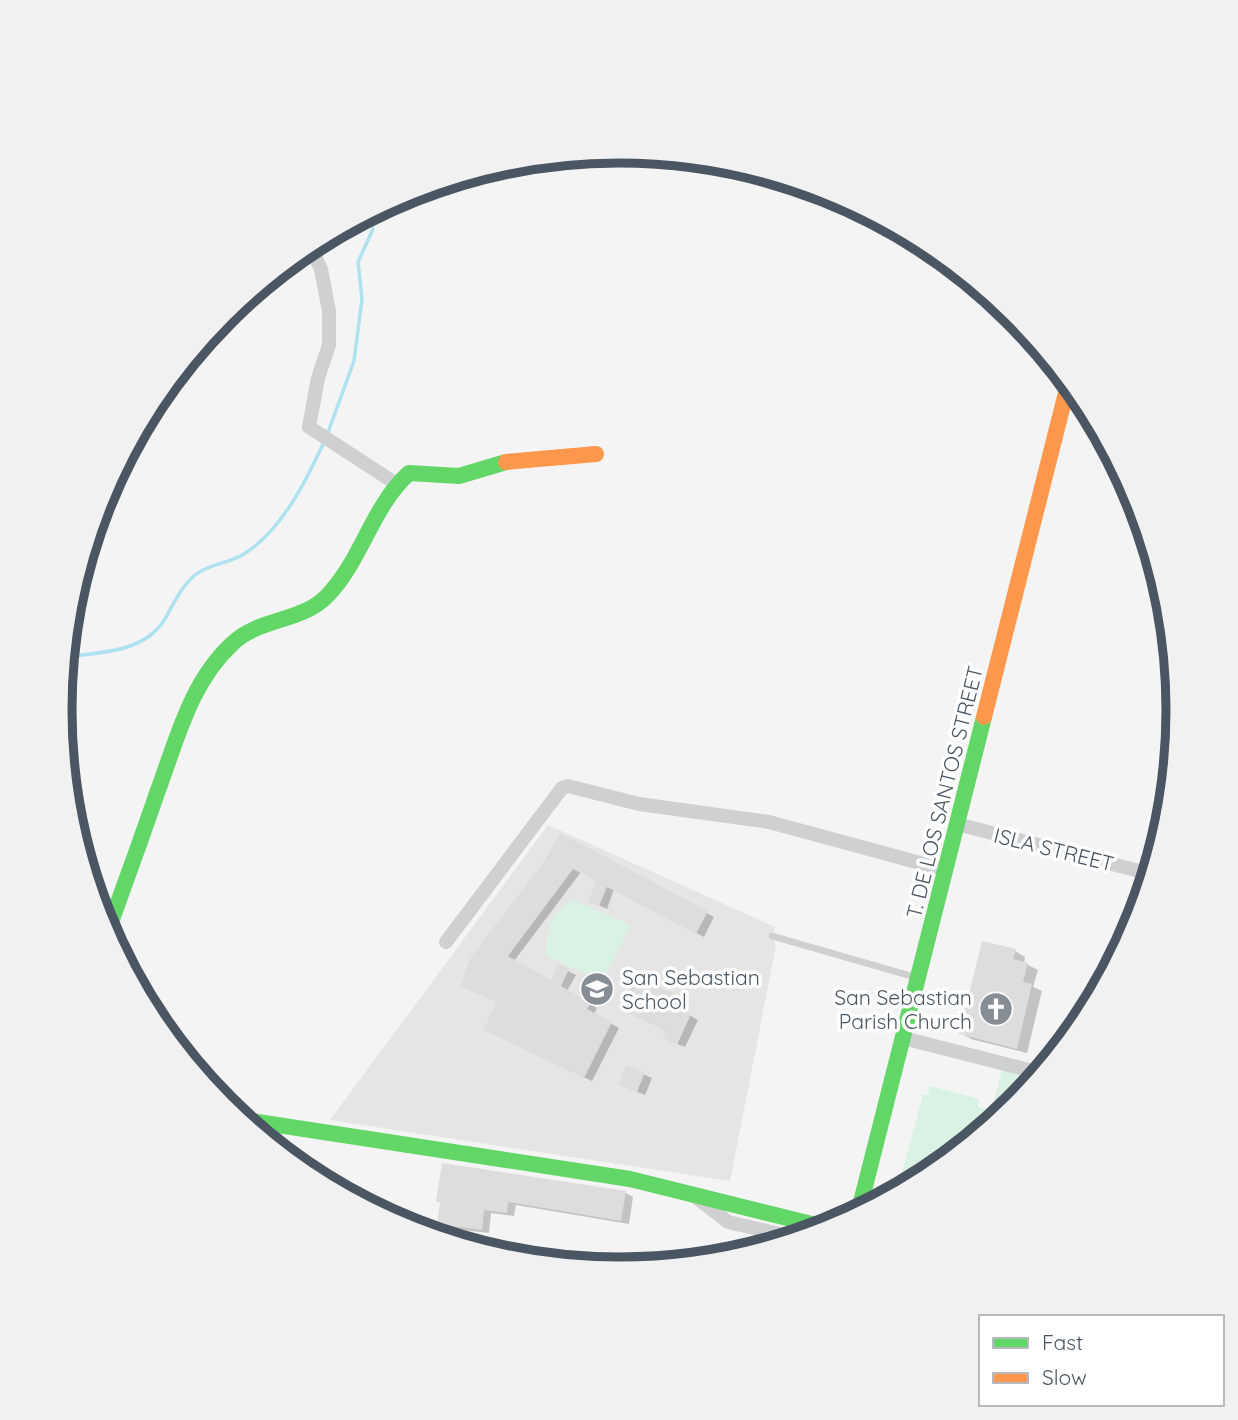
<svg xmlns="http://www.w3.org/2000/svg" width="1238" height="1420" font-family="Quicksand,sans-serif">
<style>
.education{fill:#e6e5e6}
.green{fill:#d9f2e3}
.shadow{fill:#0003}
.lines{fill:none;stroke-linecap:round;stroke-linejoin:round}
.stream{stroke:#aee2f0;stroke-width:3.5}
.building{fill:#ddddde}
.lane{stroke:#ced0d2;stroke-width:7}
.street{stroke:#ced0d2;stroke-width:14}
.fast{stroke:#63d668;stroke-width:16}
.slow{stroke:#ff974d;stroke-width:16}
.labels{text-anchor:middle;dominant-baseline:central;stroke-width:7;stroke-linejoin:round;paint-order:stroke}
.street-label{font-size:21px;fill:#4a5661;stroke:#fff}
.poi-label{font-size:21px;fill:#4a5661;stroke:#fff;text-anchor:start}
.rim{fill:none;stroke:#4a5661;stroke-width:9}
</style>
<rect width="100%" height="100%" fill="#f4f4f4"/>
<polygon class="education" points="548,825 775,927 772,936 776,946 730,1181 330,1120"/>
<g class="green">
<path d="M574 900 631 925 602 982 546 955C546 931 551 910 574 900Z"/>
<polygon points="1002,1070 1037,1079 1014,1106 987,1128"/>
<polygon points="930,1086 979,1099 978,1107 985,1109 978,1135 930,1175 897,1193 923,1094 928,1095"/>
</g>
<g class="shadow">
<polygon points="560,835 714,917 704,937 614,889 607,909 590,901 598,881 581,872 514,961 552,983 560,967 576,975 567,991 597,1008 594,1014 619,1028 592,1081 493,1033 499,1002 469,990"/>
<polygon points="1015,951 1025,957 1024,963 1038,970 1033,987 1042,991 1027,1053 971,1039 961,1033"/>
<polygon points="636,978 684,1001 680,1010 698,1020 685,1047 672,1042"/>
<polygon points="627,1067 652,1078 645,1095 628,1088"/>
<polygon points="626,1193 633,1197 629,1224 516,1205 514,1216 491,1213 489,1233 446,1228 439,1223 441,1203 438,1201"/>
</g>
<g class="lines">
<g class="stream">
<polyline points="327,435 354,361 362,299 358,262 373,229 366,214"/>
<path d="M65 657C101 652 144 653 165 619 174 603 181 587 195 575 210 563 228 564 244 554 282 530 306 481 324 442"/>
</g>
</g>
<g class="building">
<polygon points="560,833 708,911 696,934 607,887 599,906 588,902 596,881 573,869 508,956 551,980 559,964 569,969 561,986 591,1003 587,1009 612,1022 584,1078 483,1030 497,1002 460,986 471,957 546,859"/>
<polygon points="982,941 1016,949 1013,959 1028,963 1023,982 1032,984 1017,1049 959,1034"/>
<polygon points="635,976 677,995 673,1005 691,1014 677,1045 663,1038 666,1031 619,1009"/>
<polygon points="626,1065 645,1072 637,1092 618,1085"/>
<polygon points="442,1163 626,1191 621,1221 508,1202 507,1213 484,1210 482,1230 437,1224 440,1202 436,1202"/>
</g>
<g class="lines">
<polyline class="lane" points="772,936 918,978"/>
<g class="street">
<polyline points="309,244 321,269 329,311 329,345 318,378 309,427 395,483"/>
<polyline points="957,824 1151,874"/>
<polyline points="446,942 562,788 568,786 639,804 769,822 946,870"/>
<polyline points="903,1038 1041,1073"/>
<polyline points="697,1198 728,1222 797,1238"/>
</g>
<g class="fast">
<path d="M107 933C124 886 141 840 157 793 177 740 190 682 233 643 259 618 302 622 327 596 362 560 371 508 409 473L459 476 506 462"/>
<polyline points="239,1119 630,1179 828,1228"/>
<polyline points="858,1214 984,717"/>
</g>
<g class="slow">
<polyline points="506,462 596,454"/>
<polyline points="984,717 1069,381"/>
</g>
</g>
<defs>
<g id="school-disc" transform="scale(1.75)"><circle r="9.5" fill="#868d94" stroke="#fff"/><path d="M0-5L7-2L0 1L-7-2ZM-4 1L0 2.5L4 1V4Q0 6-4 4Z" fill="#fff"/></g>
<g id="church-disc" transform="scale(1.75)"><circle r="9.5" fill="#868d94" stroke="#fff"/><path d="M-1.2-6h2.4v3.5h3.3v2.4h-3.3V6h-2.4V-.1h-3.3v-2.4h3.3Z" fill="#fff"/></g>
</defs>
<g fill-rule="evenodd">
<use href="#school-disc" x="597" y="989"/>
<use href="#church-disc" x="996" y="1009"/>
</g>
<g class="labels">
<g class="street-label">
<text transform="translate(944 792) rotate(-76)">T. DE LOS SANTOS STREET</text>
<text transform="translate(1054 849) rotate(14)">ISLA STREET</text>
</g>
<g class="poi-label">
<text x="622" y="977">San Sebastian<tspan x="622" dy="24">School</tspan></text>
<text x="972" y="997" text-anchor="end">San Sebastian<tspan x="972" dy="24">Parish Church</tspan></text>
</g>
</g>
<path d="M0 0H1238V1420H0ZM72 710a547 547 0 1 1 1094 0a547 547 0 1 1-1094 0Z" fill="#f1f1f2" fill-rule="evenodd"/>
<path class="rim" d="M72 710a547 547 0 1 1 1094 0a547 547 0 1 1-1094 0Z"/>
<rect x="979" y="1315" width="245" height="91" fill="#ffffff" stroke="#b7bbc0" stroke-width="2"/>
<rect x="993" y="1338" width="35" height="10" fill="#63d668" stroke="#b7bbc0" stroke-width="2"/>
<text x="1042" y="1350" font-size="21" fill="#4a5661">Fast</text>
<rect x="993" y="1373" width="35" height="10" fill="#ff974d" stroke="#b7bbc0" stroke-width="2"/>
<text x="1042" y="1385" font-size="21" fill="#4a5661">Slow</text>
</svg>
